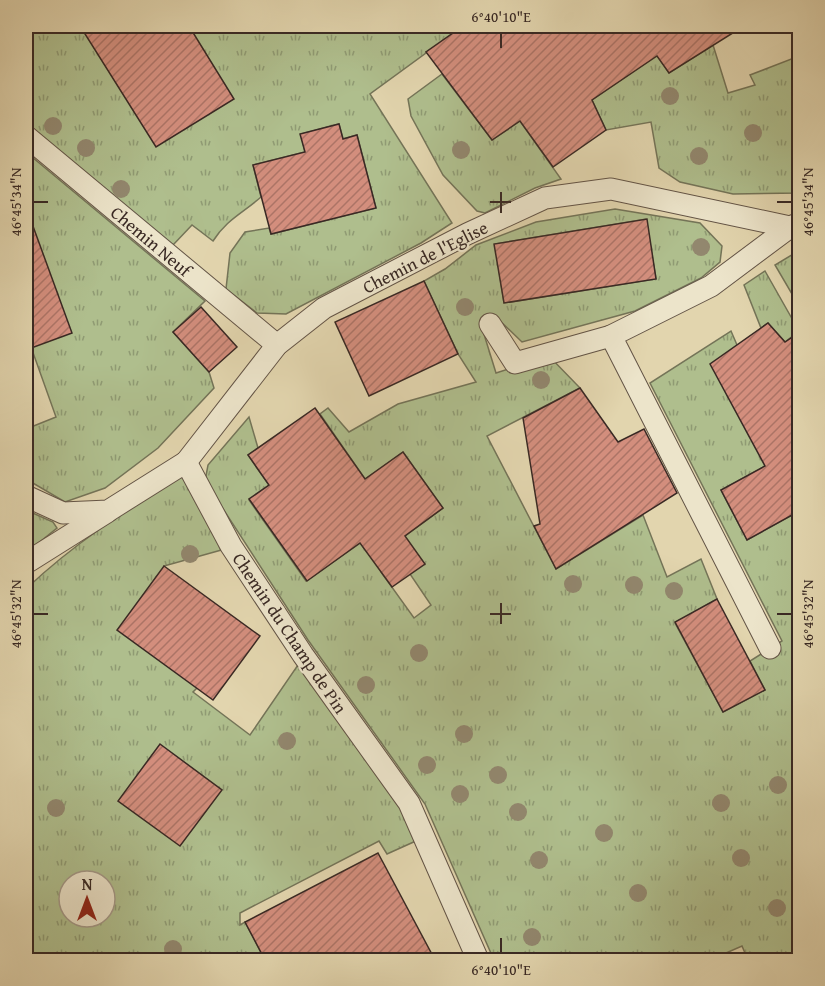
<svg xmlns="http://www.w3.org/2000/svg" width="825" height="986" font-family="'Gentium Book Plus',serif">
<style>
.grass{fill:url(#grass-tufts);stroke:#747458;stroke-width:1.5;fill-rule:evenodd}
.building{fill:url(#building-hatch);stroke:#392924;stroke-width:1.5}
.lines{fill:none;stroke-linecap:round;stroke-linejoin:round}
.lane-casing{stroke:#635446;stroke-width:23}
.lane{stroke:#ece4ca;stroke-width:21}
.tree{fill:#92876e}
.ticks{fill:none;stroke:#392924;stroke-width:2}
.labels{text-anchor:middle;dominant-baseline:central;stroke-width:4.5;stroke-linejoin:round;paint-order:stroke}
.street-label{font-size:18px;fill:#392924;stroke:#ece4ca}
.neatline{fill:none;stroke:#392924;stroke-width:2}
.ticks-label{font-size:15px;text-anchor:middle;fill:#392924}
</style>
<defs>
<pattern id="grass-tufts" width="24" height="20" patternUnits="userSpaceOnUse" patternTransform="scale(1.5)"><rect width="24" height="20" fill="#afbe8d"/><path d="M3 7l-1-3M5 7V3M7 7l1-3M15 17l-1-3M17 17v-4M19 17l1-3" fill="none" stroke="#8f9a73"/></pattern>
<pattern id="building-hatch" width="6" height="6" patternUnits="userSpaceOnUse" patternTransform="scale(1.5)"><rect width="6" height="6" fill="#d38e7d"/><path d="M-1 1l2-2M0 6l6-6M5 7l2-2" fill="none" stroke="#ac7466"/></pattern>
</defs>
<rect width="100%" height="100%" fill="#e2d5ae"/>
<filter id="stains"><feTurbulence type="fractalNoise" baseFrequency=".00333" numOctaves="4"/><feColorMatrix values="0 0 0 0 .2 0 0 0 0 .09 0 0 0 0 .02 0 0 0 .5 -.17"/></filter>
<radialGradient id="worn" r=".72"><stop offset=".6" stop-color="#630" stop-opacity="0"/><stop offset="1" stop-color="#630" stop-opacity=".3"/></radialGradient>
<g class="grass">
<path d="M26 26H463L370 94 452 223 421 243 286 314 257 313 226 289 230 253 245 232 269 228 271 234 376 208 357 135 343 139 339 124 301 134 305 152 253 165 261 197C243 213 226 220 213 241L192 225 173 245 26 125Z"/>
<polygon points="623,26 638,26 669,73 713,45 728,93 755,85 750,75 799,56 799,193 733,194 680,182 659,168 651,122 606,130 592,100 647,62"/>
<polygon points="442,74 492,140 520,121 561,179 535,188 485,213 477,211 443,175 411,116 408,99"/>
<polygon points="26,152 205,301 173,332 209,372 214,388 158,448 105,488 65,502 26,479 26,429 56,417 26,333 47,325 32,226 26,229"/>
<path d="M615 209 700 223 722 246 720 262 701 278 635 311 522 342 498 319 483 331 496 373 549 356 580 388 487 436 556 569 643 515 667 577 701 559 717 599 675 623 723 712 765 690 750 661 782 641 650 383 731 331 737 345 765 466 721 490 747 540 799 511V960H748L742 946 710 960H494L425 804 308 640 205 481 208 465 249 417 258 448 248 455 269 485 249 500 306 581 376 532 381 572 414 618 431 605 410 574 405 536 443 508 403 452 365 479 320 414 328 408 349 432 398 404 476 382 458 354 424 281 445 269 476 245 536 222ZM646 219 656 279 504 303 495 244Z"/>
<polygon points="795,253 799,255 799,306 775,265"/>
<polygon points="765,271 799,331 785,342 768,323 761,328 744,285"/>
<path d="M183 474 225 549 164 566 197 688 193 692 250 735 300 662 404 808 418 840 387 854 379 841 240 913V925L245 922 265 960H26V589C73 544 128 509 183 474ZM69 881H105V917H69Z"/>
<polygon points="26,510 53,522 57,528 26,553"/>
</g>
<g class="building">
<polygon points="80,26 189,26 234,99 156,147"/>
<polygon points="463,26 744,26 669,73 657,56 592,100 606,130 553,167 520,121 492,140 426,52"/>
<polygon points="339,124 343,139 357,135 376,208 271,234 253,165 305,152 300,134"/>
<polygon points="30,218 72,333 26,350 26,219"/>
<polygon points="647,219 656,279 504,303 494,244"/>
<polygon points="424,281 458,354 369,396 335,322"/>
<polygon points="201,307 237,347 209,372 173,332"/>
<polygon points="768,323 785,342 800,332 800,530 792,515 747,540 721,490 765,466 710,364"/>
<polygon points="580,388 618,442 644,429 677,493 556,569 534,526 540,524 523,418"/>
<polygon points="315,408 365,479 403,452 443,508 405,536 425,564 392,587 360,543 307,581 249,499 269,485 248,455"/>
<polygon points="164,566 260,636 213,700 117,630"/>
<polygon points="717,599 765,690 723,712 675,622"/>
<polygon points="160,744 222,790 180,846 118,801"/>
<polygon points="378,853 435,960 265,960 245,922"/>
</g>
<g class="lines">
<g class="lane-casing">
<g id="lane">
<polyline points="26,136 277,345"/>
<polyline points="490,324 515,363 611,336"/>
<polyline points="186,462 277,345 324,308 467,234 545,198 611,189 790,227 800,223"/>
<polyline points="26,496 63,513 108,511 186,462 231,546 303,655 409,803 478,960"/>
<polyline points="26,563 107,512"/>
<polyline points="770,648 611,336 711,286 790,227"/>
</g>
</g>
<use href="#lane" class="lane"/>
</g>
<g class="tree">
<circle cx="670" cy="96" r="9"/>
<circle cx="53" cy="126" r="9"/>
<circle cx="753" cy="133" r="9"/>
<circle cx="86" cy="148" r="9"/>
<circle cx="461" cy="150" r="9"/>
<circle cx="699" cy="156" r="9"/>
<circle cx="121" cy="189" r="9"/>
<circle cx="701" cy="247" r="9"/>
<circle cx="465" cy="307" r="9"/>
<circle cx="541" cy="380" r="9"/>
<circle cx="190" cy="554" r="9"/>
<circle cx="573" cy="584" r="9"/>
<circle cx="634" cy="585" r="9"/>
<circle cx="674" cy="591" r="9"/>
<circle cx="419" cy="653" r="9"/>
<circle cx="366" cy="685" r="9"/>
<circle cx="464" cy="734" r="9"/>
<circle cx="287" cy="741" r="9"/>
<circle cx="427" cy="765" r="9"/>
<circle cx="498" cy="775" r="9"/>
<circle cx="778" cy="785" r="9"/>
<circle cx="460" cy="794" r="9"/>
<circle cx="721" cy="803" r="9"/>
<circle cx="56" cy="808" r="9"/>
<circle cx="518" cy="812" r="9"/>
<circle cx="604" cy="833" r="9"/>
<circle cx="741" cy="858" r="9"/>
<circle cx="539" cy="860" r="9"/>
<circle cx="638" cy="893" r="9"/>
<circle cx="777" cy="908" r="9"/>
<circle cx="532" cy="937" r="9"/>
<circle cx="173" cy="949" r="9"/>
</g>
<path class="ticks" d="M501 33V48M501 192V213M33 202H48M490 202H511M777 202H792M501 603V624M33 614H48M490 614H511M777 614H792M501 938V953"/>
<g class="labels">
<g class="street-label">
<text transform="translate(151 241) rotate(40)">Chemin Neuf</text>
<text transform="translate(425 257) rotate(-27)">Chemin de l'Eglise</text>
<text transform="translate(290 633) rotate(56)">Chemin du Champ de Pin</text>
</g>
</g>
<rect width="825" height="986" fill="none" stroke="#e2d5ae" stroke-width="66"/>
<g transform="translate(87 899)"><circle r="28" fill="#ece4ca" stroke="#a49988" stroke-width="1.5"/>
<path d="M0-4.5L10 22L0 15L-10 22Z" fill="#8f2418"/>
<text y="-9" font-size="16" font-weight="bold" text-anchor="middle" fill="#392924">N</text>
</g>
<rect x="33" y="33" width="759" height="920" class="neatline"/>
<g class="ticks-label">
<text x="501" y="22">6°40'10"E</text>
<text transform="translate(16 202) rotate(-90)" y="5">46°45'34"N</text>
<text transform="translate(808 202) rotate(-90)" y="5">46°45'34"N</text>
<text transform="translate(16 614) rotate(-90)" y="5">46°45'32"N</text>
<text transform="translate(808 614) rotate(-90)" y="5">46°45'32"N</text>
<text x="501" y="975">6°40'10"E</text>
</g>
<rect width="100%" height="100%" filter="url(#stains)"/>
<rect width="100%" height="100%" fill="url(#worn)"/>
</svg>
